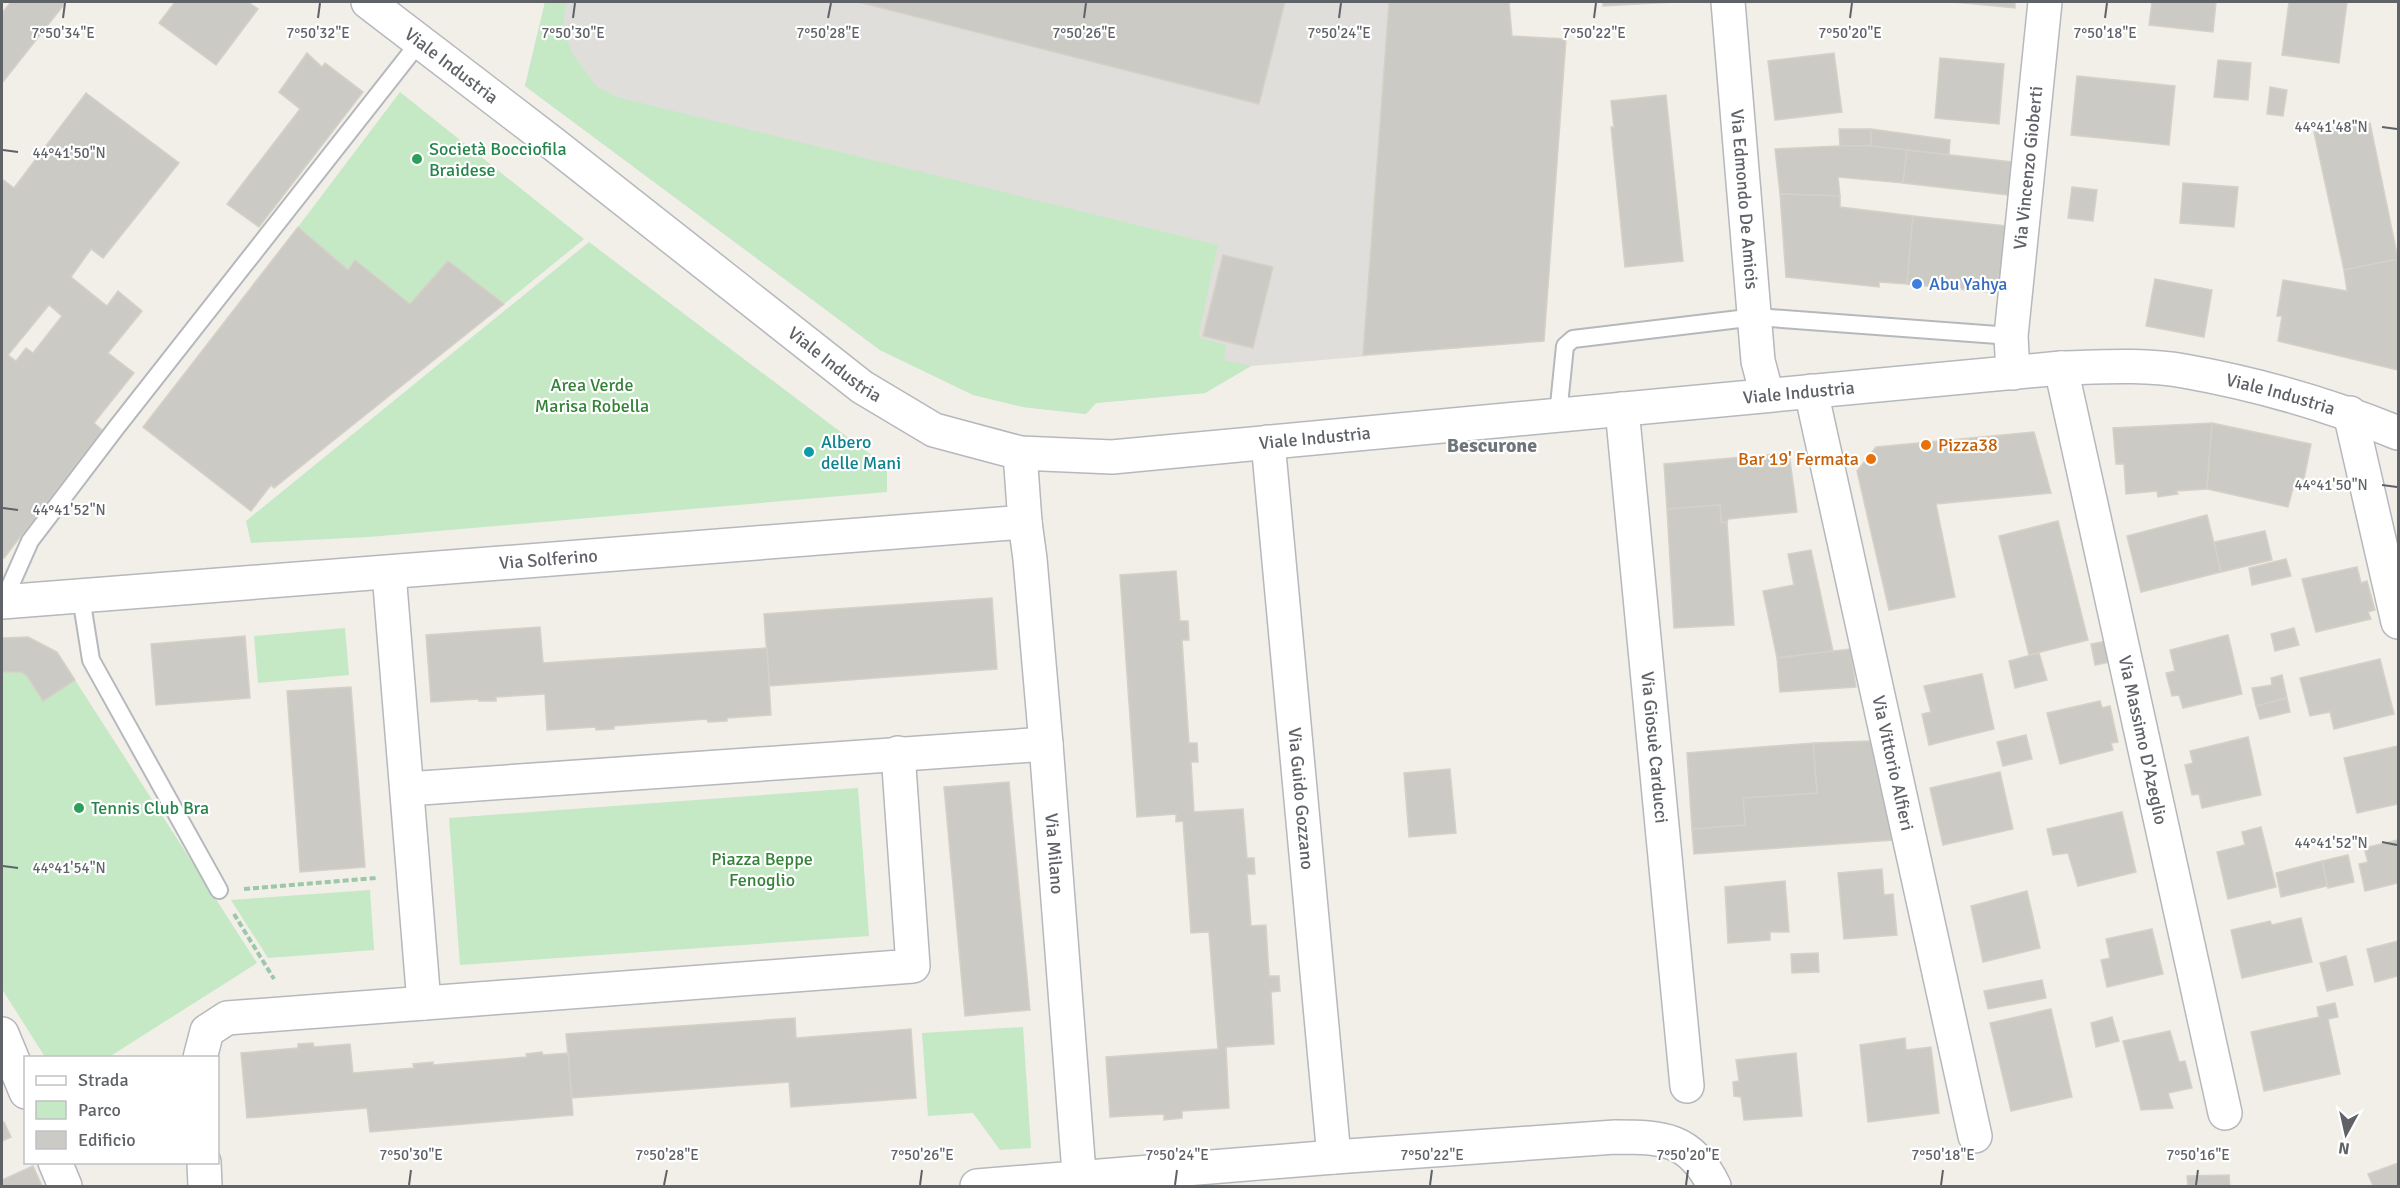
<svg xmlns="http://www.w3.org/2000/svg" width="2400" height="1188" font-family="Signika,sans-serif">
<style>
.industrial{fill:#e0deda}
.green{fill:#c5e8c5}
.building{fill:#cccac5;stroke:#d6d1c6;stroke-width:1.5;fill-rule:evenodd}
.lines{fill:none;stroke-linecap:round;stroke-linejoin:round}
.lane-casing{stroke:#b5b8bc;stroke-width:20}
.street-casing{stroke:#b5b8bc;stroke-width:36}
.path{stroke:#9cc7a9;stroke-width:4;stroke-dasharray:6 3;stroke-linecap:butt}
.lane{stroke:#fff;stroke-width:16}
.street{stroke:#fff;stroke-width:33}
.ticks{fill:none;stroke:#5f6368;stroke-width:2}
.leisure-dot{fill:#2e9e5b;stroke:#fff;stroke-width:2}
.shop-dot{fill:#3f7fe0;stroke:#fff;stroke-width:2}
.food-dot{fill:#e8710a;stroke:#fff;stroke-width:2}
.culture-dot{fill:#0f9aa8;stroke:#fff;stroke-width:2}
.labels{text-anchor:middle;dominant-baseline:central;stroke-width:4.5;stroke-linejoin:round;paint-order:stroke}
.street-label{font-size:18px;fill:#5f6368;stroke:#fff}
.leisure-label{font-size:18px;fill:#27864d;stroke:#fff;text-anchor:start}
.shop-label{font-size:18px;fill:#366cbe;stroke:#fff;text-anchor:start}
.park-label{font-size:18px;fill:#348238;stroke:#fff}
.culture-label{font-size:18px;fill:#0d838f;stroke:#fff;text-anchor:start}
.food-label{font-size:18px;fill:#c56008;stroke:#fff;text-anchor:start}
.neighbourhood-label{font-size:20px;font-weight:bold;fill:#70757a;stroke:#fff}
.ticks-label{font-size:15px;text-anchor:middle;fill:#5f6368;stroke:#fff;stroke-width:4.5;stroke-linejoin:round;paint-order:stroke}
</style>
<rect width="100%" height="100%" fill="#f1efe8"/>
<polygon class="industrial" points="545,2 1509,2 1512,36 1566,39 1544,341 1251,366 1205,393 1096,403 1086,414 1023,407 974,395 880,350 525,86"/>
<g class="green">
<polygon points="545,2 566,2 563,28 572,53 597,87 617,97 1218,245 1198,337 1226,345 1224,360 1251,366 1205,393 1096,403 1086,414 1023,407 973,395 880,350 525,86"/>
<polygon points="400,92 584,239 504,304 448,261 410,304 355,260 348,270 298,227"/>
<polygon points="589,242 887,467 887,492 369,537 251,543 246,521"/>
<polygon points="345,628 349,675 258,683 254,636"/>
<polygon points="28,637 57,652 257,963 109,1057 45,1057 2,989 2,638"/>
<polygon points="858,788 869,936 460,965 449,818"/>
<polygon points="370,890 374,950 268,958 231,900"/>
<polygon points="1023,1027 1031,1148 1000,1150 973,1113 928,1116 922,1033"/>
</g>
<g class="building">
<polygon points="11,2 66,2 2,83 2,13"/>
<polygon points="175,2 248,2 258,9 216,65 159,23"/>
<polygon points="858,2 1285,2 1259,104"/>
<polygon points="1389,2 1509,2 1512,36 1566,39 1544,341 1363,355"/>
<polygon points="1603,2 1673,2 1603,6"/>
<polygon points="1954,2 2015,2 2015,8"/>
<polygon points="2152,2 2216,2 2213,32 2149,25"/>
<polygon points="2289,2 2347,2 2339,63 2282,55"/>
<polygon points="307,53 322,67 325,63 363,92 259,227 227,204 300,109 279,92"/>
<polygon points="1834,53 1842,112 1775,120 1768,61"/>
<polygon points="1940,58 2004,64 1999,124 1935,118"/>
<polygon points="2218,60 2251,63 2248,100 2214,97"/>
<polygon points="2077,76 2175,86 2169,145 2071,135"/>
<polygon points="2270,87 2287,90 2283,116 2267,114"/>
<path d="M86 93 179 163 103 258 91 249 71 277 107 306 118 291 142 311 108 353 134 373 94 423 102 430 4 558 2 556V179L14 188ZM49 305 62 316 33 353 26 348 16 361 8 355Z"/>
<polygon points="1666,95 1683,261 1625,267 1611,127 1614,127 1611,101"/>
<polygon points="2370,123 2398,259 2344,270 2314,132"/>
<polygon points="1839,129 1871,129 1871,146 1840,146"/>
<polygon points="1871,129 1950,140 1949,155 1871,146"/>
<polygon points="1840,146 1871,146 1907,150 1903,183 1838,177 1840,196 1780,194 1775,149"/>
<polygon points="1907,150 2012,162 2008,195 1903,183"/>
<polygon points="2183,183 2238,187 2234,227 2180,223"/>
<polygon points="2072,187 2097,190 2093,221 2068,218"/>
<polygon points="1780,194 1840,196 1840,207 1913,216 1907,284 1879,282 1879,287 1786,277"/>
<polygon points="1913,216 2006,226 1999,293 1907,284"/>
<polygon points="298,227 348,270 355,260 410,304 448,261 504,304 274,488 271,485 251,511 143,427"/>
<polygon points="1223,255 1273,267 1253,348 1203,336"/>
<polygon points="2398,259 2398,370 2278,341 2282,316 2277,316 2283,280 2347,291 2344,270"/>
<polygon points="2155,279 2212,290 2204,337 2146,326"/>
<polygon points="2212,423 2207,489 2176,491 2178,494 2158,497 2157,491 2126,494 2124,464 2116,464 2113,428"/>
<polygon points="2212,423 2311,444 2304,479 2296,477 2288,507 2207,489"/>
<polygon points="2034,432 2051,493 1936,504 1955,597 1889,610 1857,471 1876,447"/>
<polygon points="1789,453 1797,512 1728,519 1727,523 1721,522 1720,505 1667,509 1664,464"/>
<polygon points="1720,505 1721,522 1727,523 1734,625 1674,628 1667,509"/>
<polygon points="2207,515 2221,572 2141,592 2127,536"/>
<polygon points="2058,521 2088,640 2029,655 1999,536"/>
<polygon points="2265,531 2272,560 2221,572 2214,542"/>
<polygon points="1811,550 1833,651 1777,658 1763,591 1794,585 1788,554"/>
<polygon points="2286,559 2291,576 2252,585 2249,568"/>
<polygon points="2357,567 2361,583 2367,581 2375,610 2368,612 2371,619 2316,632 2302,579"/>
<polygon points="1176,571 1180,621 1188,621 1189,640 1182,640 1189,743 1197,743 1198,762 1191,762 1194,812 1243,809 1247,858 1254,858 1255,874 1247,874 1251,926 1266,925 1269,976 1279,976 1280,991 1271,992 1274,1044 1226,1047 1229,1108 1182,1111 1182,1118 1164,1120 1164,1114 1110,1117 1106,1057 1218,1049 1209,932 1191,933 1183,821 1176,822 1176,814 1137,817 1120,575"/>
<polygon points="992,598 997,669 769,686 764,614"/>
<polygon points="540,627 543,663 767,648 771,715 727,718 727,721 708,722 707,719 614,726 614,729 596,730 596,727 547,730 545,694 496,697 496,701 479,701 478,699 431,702 426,635"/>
<polygon points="2294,628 2299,645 2275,651 2271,634"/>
<polygon points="2228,635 2242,694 2183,708 2179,695 2172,696 2166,673 2175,671 2170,650"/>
<polygon points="245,636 250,698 156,705 151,644"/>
<polygon points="28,637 57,652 75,680 43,701 27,676 21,672 2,672 2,638"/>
<polygon points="2112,640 2115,661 2095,665 2091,644"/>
<polygon points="1850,649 1856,687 1780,692 1777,658"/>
<polygon points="2039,653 2047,680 2015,688 2009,661"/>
<polygon points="2380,659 2394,714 2334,729 2330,712 2310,716 2300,678"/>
<polygon points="1982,674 1994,729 1929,745 1922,714 1931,712 1924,686"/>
<polygon points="2282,675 2287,698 2256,706 2252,688 2272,685 2271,678"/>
<polygon points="351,687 365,867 300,872 287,691"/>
<polygon points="2287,698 2290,712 2260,719 2256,706"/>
<polygon points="2100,701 2102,708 2110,706 2118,742 2111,743 2113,750 2060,764 2047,713"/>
<polygon points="2026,735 2032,759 2003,766 1997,742"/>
<polygon points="2248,737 2261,795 2202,808 2199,794 2192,795 2185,765 2193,763 2190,751"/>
<polygon points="1871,741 1894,840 1694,854 1692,829 1745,825 1743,798 1817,793 1813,743"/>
<polygon points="1813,743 1817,793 1743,798 1745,825 1692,829 1687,753"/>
<polygon points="2398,746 2398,804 2357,813 2344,758"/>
<polygon points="1450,769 1456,833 1409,837 1404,773"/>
<polygon points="2000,772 2013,829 1943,845 1930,788"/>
<polygon points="1009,782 1030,1010 965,1016 944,787"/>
<polygon points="2122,812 2136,872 2078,886 2068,853 2053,855 2047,829"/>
<polygon points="2261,827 2276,887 2228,899 2217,852 2245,845 2242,832"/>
<polygon points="2398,840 2398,883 2365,891 2359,864 2368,862 2364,848"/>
<polygon points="2348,855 2354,882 2328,888 2322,861"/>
<polygon points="2322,861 2327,886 2281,897 2276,873"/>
<polygon points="1882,869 1884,895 1893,894 1897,935 1844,939 1838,873"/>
<polygon points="1785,881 1789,932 1770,932 1770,940 1728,943 1725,887"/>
<polygon points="2027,891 2040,948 1983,962 1971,906"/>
<polygon points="2301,918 2312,962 2242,978 2231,930 2270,921 2272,925"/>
<polygon points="2152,929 2163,974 2107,987 2101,960 2110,958 2106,939"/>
<polygon points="2398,941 2398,976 2375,982 2367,949"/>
<polygon points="1818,953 1819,972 1792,973 1791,954"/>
<polygon points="2346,956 2353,985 2327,991 2320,963"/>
<polygon points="2042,980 2046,998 1988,1009 1984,991"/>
<polygon points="2335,1003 2338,1017 2328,1019 2340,1074 2264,1091 2251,1032 2319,1017 2317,1007"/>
<polygon points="2051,1009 2072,1097 2011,1111 1990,1023"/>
<polygon points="2112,1017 2119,1041 2096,1047 2091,1023"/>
<polygon points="795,1018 796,1038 911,1029 916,1098 791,1107 789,1082 572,1098 566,1034"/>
<polygon points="2170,1031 2179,1062 2185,1061 2192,1088 2168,1093 2173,1108 2141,1110 2123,1041"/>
<polygon points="1905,1038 1906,1050 1931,1047 1939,1113 1868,1122 1860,1045"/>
<polygon points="313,1043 314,1047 350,1044 353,1073 414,1068 413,1064 433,1062 433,1065 527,1057 526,1054 542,1052 543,1055 568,1053 573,1115 370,1132 367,1108 247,1118 241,1053 298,1048 298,1044"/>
<polygon points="1796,1053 1802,1116 1744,1120 1741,1097 1734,1096 1733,1082 1739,1081 1736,1060"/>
<polygon points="4,1122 11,1137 2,1141 2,1123"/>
<polygon points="2398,1163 2398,1186 2373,1186 2368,1174"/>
<polygon points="33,1166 42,1186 2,1186 2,1180"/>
<polygon points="2229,1175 2230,1186 2188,1186 2187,1176"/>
</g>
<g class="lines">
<g class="lane-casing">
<g id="lane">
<polyline points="1558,415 1565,346 1573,339 1756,317 2011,336"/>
<polyline points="81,597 91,660 219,890"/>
<polyline points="3,602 30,541 116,428 421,40"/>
</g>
</g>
<g class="street-casing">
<g id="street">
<path id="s1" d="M368 2 551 142 862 387 934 430 1020 453 1112 457 2061 368C2101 367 2144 364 2184 371 2257 384 2330 405 2398 433"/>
<path id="s2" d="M1728 2 1758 361 1767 395"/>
<path id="s3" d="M2061 368 2225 1113"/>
<path id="s4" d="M2013 373 2011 336 2045 2"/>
<path id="s5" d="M1811 391 1975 1136"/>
<path id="s6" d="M1622 409 1687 1086"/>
<polyline points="2350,413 2398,622"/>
<path id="s7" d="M1268 442 1334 1157"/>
<path id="s8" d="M1025 522 1030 559 1046 744 1080 1186"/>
<polyline points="389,573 424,1003"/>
<path id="s9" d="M2 602 1025 522 1020 453"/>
<polyline points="407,789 1046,744"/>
<polyline points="2,1034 26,1092"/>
<polyline points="200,1058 207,1031 227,1018 913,966 898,753"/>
<polyline points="55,1162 65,1186"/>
<polyline points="204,1162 205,1186"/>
<path d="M977 1186 1334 1157 1615 1137C1663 1137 1691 1138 1714 1186"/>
</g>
</g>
<g class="path">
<polyline points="244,889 377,878"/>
<polyline points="234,914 274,979"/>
</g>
<use href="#lane" class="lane"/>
<use href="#street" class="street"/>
</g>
<path class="ticks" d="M63 18 65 3M318 18 320 3M573 18 575 3M828 18 831 3M1084 18 1086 3M1339 18 1341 3M1594 18 1596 3M1850 18 1852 3M2105 18 2107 3M2382 127 2397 129M3 150 18 152M2382 485 2397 487M3 508 18 510M2382 842 2397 845M3 866 18 868M409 1185 411 1170M664 1185 667 1170M920 1185 922 1170M1175 1185 1177 1170M1430 1185 1432 1170M1686 1185 1688 1170M1941 1185 1943 1170M2196 1185 2198 1170"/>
<g class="leisure-dot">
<circle cx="417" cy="159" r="6"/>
<circle cx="79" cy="808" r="6"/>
</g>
<circle class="shop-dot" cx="1917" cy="284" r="6"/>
<g class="food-dot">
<circle cx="1926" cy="445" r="6"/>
<circle cx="1871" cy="459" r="6"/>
</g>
<circle class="culture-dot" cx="809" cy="452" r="6"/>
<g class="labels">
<g class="street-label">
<text stroke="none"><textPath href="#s1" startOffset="105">Viale Industria</textPath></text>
<text stroke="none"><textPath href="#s4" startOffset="206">Via Vincenzo Gioberti</textPath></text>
<text stroke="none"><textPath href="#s2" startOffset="198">Via Edmondo De Amicis</textPath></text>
<text stroke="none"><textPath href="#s1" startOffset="591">Viale Industria</textPath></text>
<text stroke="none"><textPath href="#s1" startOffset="1581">Viale Industria</textPath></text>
<text stroke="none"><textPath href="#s1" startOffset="2067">Viale Industria</textPath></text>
<text stroke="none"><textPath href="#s1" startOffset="1095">Viale Industria</textPath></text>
<text stroke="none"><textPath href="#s9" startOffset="548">Via Solferino</textPath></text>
<text stroke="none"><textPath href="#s3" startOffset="381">Via Massimo D'Azeglio</textPath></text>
<text stroke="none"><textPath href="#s6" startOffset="340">Via Giosuè Carducci</textPath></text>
<text stroke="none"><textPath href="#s5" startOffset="381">Via Vittorio Alfieri</textPath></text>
<text stroke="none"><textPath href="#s7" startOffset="358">Via Guido Gozzano</textPath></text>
<text stroke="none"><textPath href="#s8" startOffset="333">Via Milano</textPath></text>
</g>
<g class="leisure-label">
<text x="429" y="149">Società Bocciofila<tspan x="429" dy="21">Braidese</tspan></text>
<text x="91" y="808">Tennis Club Bra</text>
</g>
<g class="shop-label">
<text x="1929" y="284">Abu Yahya</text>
</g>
<g class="park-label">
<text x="592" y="385">Area Verde<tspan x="592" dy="21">Marisa Robella</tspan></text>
<text x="762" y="859">Piazza Beppe<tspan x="762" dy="21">Fenoglio</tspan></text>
</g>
<g class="culture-label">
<text x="821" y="442">Albero<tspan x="821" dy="21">delle Mani</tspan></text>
</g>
<g class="food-label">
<text x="1938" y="445">Pizza38</text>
<text x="1859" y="459" text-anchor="end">Bar 19' Fermata</text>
</g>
<g class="neighbourhood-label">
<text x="1492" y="445">Bescurone</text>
</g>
</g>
<g class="ticks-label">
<text x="63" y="38">7°50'34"E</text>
<text x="318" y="38">7°50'32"E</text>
<text x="573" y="38">7°50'30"E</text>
<text x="828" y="38">7°50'28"E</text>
<text x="1084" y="38">7°50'26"E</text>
<text x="1339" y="38">7°50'24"E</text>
<text x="1594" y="38">7°50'22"E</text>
<text x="1850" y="38">7°50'20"E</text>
<text x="2105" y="38">7°50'18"E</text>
<text x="2331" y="132">44°41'48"N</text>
<text x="69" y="158">44°41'50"N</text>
<text x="2331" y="490">44°41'50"N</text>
<text x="69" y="515">44°41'52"N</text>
<text x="2331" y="848">44°41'52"N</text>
<text x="69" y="873">44°41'54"N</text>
<text x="411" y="1160">7°50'30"E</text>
<text x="667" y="1160">7°50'28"E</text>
<text x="922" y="1160">7°50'26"E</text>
<text x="1177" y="1160">7°50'24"E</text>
<text x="1432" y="1160">7°50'22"E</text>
<text x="1688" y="1160">7°50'20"E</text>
<text x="1943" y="1160">7°50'18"E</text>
<text x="2198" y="1160">7°50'16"E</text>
</g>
<rect width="2400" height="1188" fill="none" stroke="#5f6368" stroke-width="6"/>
<rect x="24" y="1056" width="195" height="108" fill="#ffffff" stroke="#bfc1c3" stroke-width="1.5"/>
<rect x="36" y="1076" width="30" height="9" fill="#ffffff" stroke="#bfc1c3" stroke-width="1.5"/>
<text x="78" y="1086" font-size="18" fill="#5f6368">Strada</text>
<rect x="36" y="1101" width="30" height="18" fill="#c5e8c5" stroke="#bfc1c3" stroke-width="1.5"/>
<text x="78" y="1116" font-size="18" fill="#5f6368">Parco</text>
<rect x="36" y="1131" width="30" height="18" fill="#cccac5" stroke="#bfc1c3" stroke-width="1.5"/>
<text x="78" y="1146" font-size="18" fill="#5f6368">Edificio</text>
<g transform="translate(2346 1134) rotate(188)" stroke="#ffffff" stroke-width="4.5" paint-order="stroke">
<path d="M0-4.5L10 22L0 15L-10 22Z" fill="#5f6368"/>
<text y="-9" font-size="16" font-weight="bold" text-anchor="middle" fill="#5f6368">N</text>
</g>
</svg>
